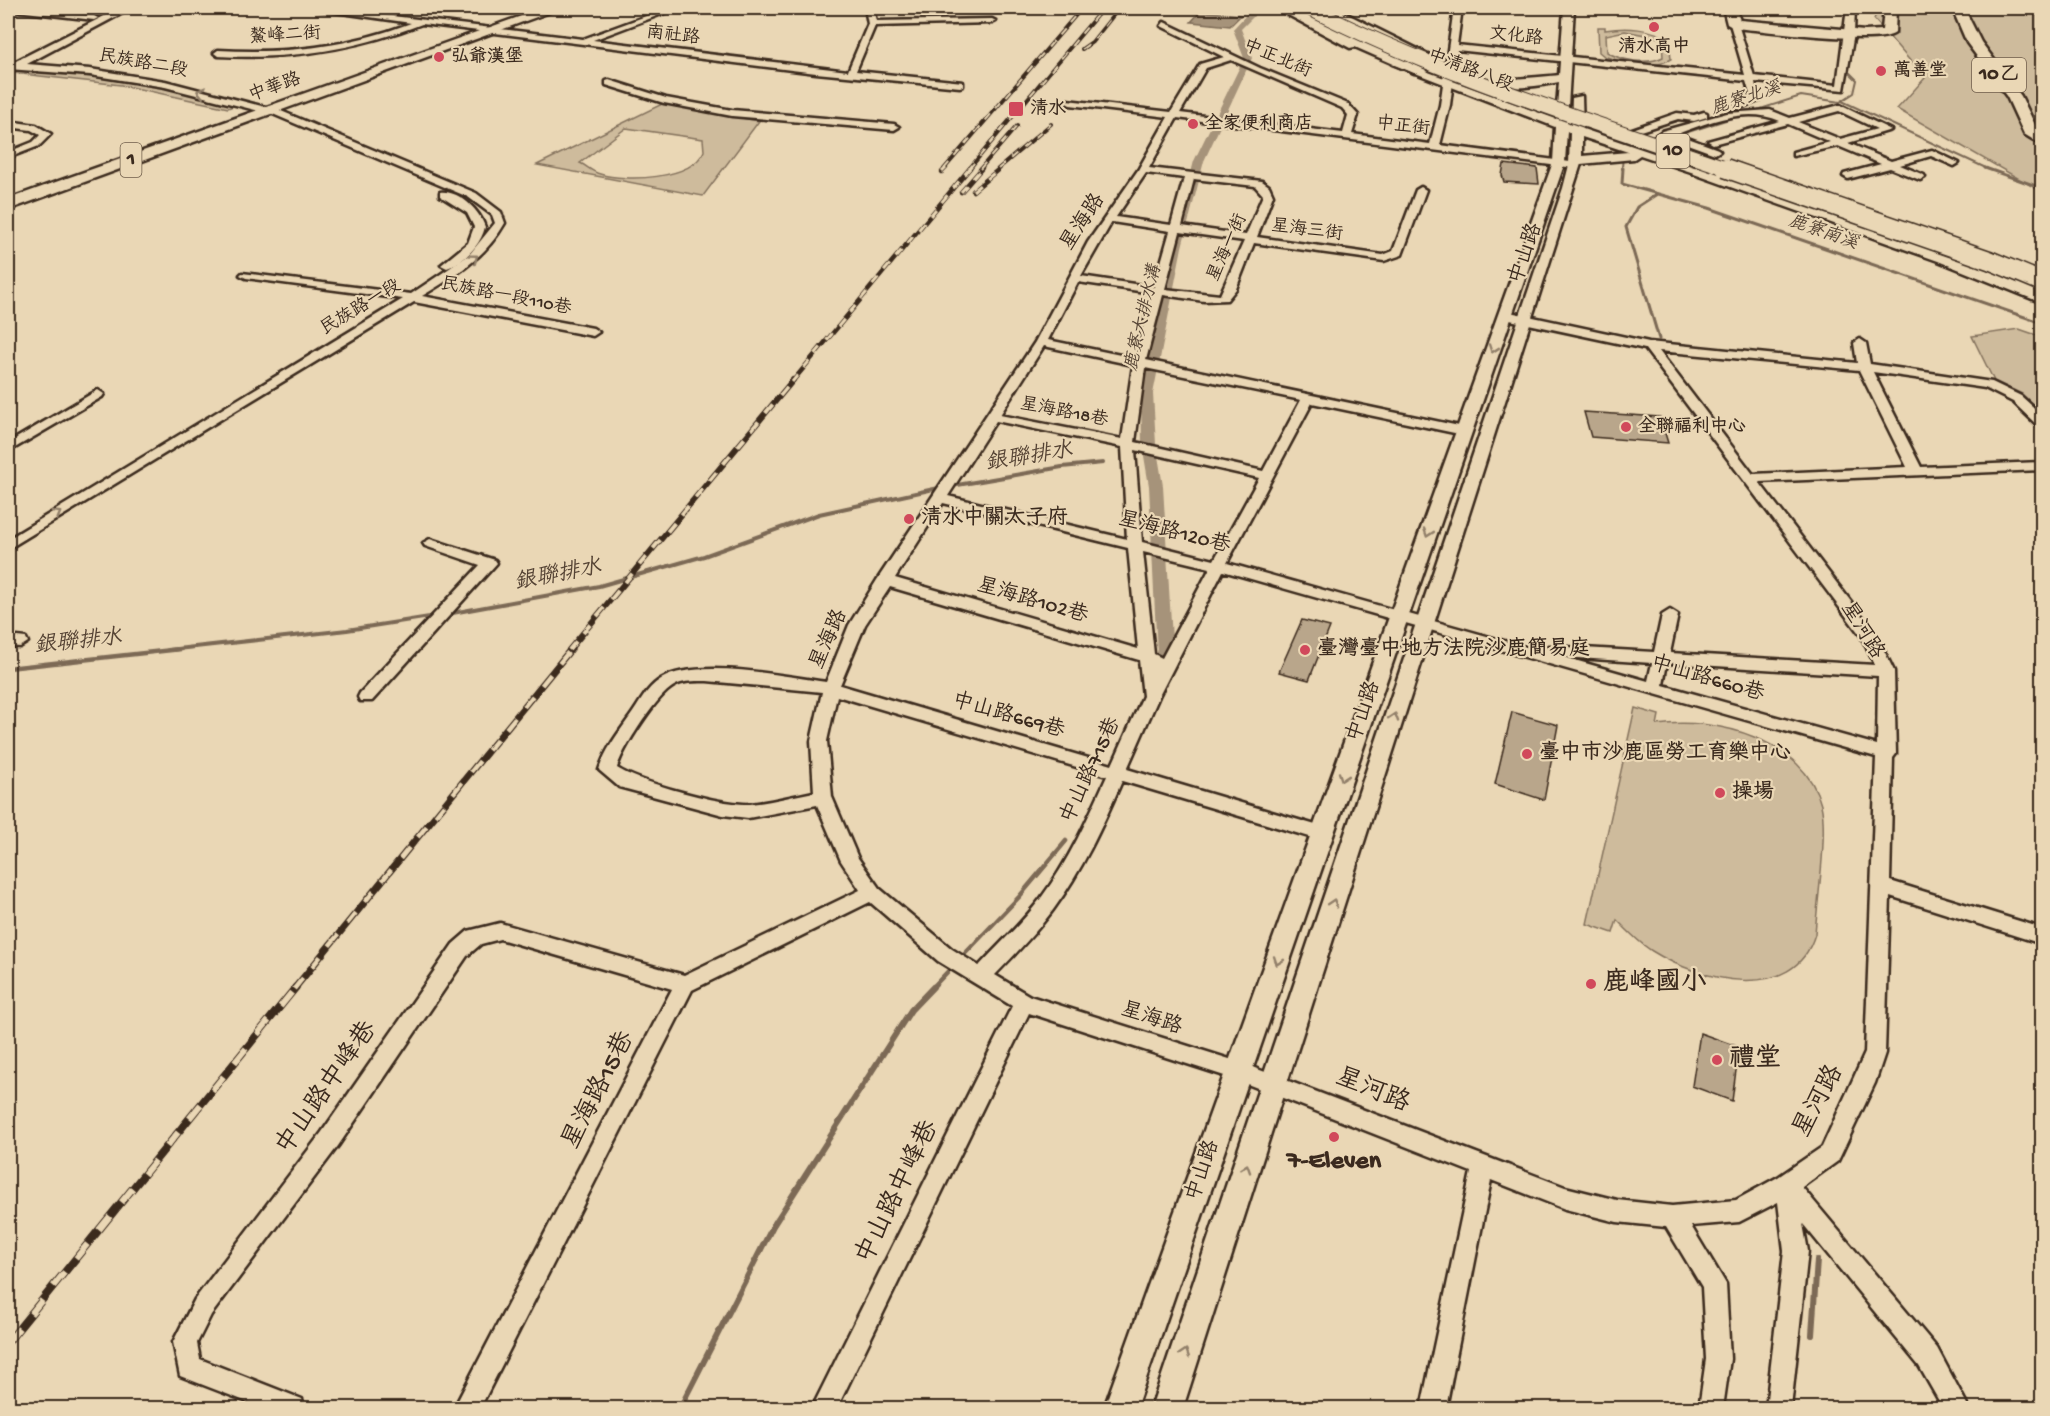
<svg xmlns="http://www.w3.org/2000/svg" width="2050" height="1416" font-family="'Gochi Hand','LXGW WenKai TC',sans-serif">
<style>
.green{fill:#cebb9c;stroke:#84725d;stroke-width:1.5;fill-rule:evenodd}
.water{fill:#a6937a;stroke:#7b6955;stroke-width:1.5}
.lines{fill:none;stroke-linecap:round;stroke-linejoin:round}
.stream-far4{stroke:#7b6955;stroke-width:2}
.stream-far3{stroke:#7b6955;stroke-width:3}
.stream-far2{stroke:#7b6955;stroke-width:4}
.stream-far1{stroke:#7b6955;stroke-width:4.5}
.stream{stroke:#7b6955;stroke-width:6}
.canal{fill:#a6937a;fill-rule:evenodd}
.building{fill:#b9a68b;stroke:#3b2a1e;stroke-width:1.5}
.minor-casing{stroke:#3b2a1e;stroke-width:5}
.tertiary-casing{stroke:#3b2a1e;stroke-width:5}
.primary-casing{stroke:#3b2a1e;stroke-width:5}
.minor{fill:#ead7b5;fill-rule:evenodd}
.tertiary{fill:#ead7b5;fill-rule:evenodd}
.primary{fill:#ead7b5;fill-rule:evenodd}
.rail-far4-casing{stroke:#3b2a1e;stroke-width:4}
.rail-far3-casing{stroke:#3b2a1e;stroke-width:4.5}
.rail-far2-casing{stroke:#3b2a1e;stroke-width:6}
.rail-far1-casing{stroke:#3b2a1e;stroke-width:7}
.rail-casing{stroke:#3b2a1e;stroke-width:8}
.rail-far4{stroke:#ead7b5;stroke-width:2;stroke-dasharray:8;stroke-linecap:butt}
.rail-far3{stroke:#ead7b5;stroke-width:3;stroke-dasharray:9;stroke-linecap:butt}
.rail-far2{stroke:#ead7b5;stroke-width:4;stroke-dasharray:11;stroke-linecap:butt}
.rail-far1{stroke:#ead7b5;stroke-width:4.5;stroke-dasharray:14;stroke-linecap:butt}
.rail{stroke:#ead7b5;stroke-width:6;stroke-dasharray:18;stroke-linecap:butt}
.primary-bridge-far1-casing{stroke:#3b2a1e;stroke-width:16;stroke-linecap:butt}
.primary-bridge-casing{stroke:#3b2a1e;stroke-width:21;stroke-linecap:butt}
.primary-bridge-far1{stroke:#ead7b5;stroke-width:14}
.primary-bridge{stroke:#ead7b5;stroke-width:18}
.oneway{stroke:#92806a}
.poi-dot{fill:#d1495b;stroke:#ead7b5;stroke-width:2}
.labels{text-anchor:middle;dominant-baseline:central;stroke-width:4.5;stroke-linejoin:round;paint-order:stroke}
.far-street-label{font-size:18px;fill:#3b2a1e;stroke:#ead7b5}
.far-poi-label{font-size:18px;font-weight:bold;fill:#3b2a1e;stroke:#ead7b5;text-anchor:start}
.far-water-label{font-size:18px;font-style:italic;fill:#564435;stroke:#ead7b5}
.shield{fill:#ead7b5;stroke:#705e4b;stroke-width:1.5}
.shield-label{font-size:20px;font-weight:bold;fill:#3b2a1e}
.street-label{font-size:21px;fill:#3b2a1e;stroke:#ead7b5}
.poi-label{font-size:21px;font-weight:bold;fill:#3b2a1e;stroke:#ead7b5;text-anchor:start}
.water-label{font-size:22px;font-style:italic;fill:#564435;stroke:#ead7b5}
.near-poi-label{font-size:26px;font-weight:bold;fill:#3b2a1e;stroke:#ead7b5;text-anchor:start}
.near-street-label{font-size:26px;fill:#3b2a1e;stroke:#ead7b5}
</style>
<rect width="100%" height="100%" fill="#ead7b5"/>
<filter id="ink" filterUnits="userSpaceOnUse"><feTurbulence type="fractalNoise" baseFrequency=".0167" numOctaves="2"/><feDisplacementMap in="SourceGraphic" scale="12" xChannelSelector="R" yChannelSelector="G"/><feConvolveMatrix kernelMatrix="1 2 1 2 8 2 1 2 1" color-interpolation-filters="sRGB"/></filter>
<g filter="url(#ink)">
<g class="green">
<polygon points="1879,8 2042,8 2042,192 1897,109 1925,78 1874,19"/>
<path d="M1598 27H1605V30C1624 27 1654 27 1669 41L1671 59C1655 70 1621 63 1604 56L1599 52ZM1625 31 1660 38 1662 42 1663 57C1648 65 1621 61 1607 52L1606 35Z"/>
<polygon points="21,69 138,82 236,105 228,108 121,85 13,73"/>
<path d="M662 104 759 121 703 196 537 165ZM626 128 703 139 704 151C692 180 625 182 600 174 592 172 587 166 580 163Z"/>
<polygon points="2019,329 2042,337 2042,413 2022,394 1994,381 1972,336"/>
<path d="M1635 708 1659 715 1657 725C1715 716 1805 740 1821 805 1828 832 1817 903 1815 934 1794 1006 1698 980 1652 951 1639 943 1628 931 1617 920L1613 933 1587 924Z"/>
</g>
<polygon class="water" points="1201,11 1241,15 1230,26 1191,22"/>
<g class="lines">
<g class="stream-far4">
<polyline points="1842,101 1988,169"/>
<polyline points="1660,141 1801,96 1840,102 1854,93 1857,80 1850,73"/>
<polyline points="1622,169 1623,153 1646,145"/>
</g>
<g class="stream-far3">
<polyline points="1623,168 1622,184 1709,208 2042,323"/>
<polyline points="1985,168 2042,188"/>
<polyline points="1657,194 1637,207 1626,227 1659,339"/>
</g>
<g class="stream-far2">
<polyline points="447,614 599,586 704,556 819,514 934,489 1062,467 1103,463"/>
<polyline points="168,650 347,630 436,616"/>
</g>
<g class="stream-far1">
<polyline points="8,668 181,649"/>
<polyline points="959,960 1019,897 1066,841"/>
<polyline points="931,989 953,966"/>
</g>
<g class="stream">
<polyline points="1812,1335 1817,1260"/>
<polyline points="680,1408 773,1226 911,1010 933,987"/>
</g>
<polygon class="canal" points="1247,8 1255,8 1254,16 1241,29 1252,58 1204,161 1182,247 1153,394 1156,444 1163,486 1173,656 1165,661 1157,656 1149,486 1142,444 1141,394 1172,247 1194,161 1244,58 1233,29 1246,15"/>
</g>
<g class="building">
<polygon points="1504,164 1537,168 1539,184 1504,182 1502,175"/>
<polygon points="1584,412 1660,417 1668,443 1591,437"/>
<polygon points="1302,620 1330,627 1309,680 1279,672"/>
<polygon points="1512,712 1558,725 1544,800 1495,784"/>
<polygon points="1700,1033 1739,1047 1732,1101 1692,1086"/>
</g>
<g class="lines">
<g class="minor-casing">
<g id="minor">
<polygon points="8,8 94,16 98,18 94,20 8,10"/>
<path d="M307 8H326L583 39 668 8H678L593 40 848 71 868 24 865 8H873L876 21 992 19 996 21 992 23 875 26 856 71 963 82V86L960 87 816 73 422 24C355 50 290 60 218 56L214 53 218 50C286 54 347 47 411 23Z"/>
<path d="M1454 8H1462L1457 45 1745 75 1730 24 1734 22 1738 24 1754 76 1837 85 1847 8H1855L1854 34 1844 90 1755 82 1759 101 1734 110 1731 109V105L1751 98 1746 81 1457 50 1450 105 1440 145 1578 163 1580 165 1575 168 1177 118 1149 168 1262 181 1269 186 1273 195 1257 237 1383 255 1393 251 1416 190 1421 187 1426 190 1402 255 1384 261 1254 243 1236 289 1227 300 1204 301 1163 295 1146 360 1464 427 1471 431 1464 435 1312 403 1227 563 1540 651 1548 646 1654 652 1662 615 1670 610 1678 615 1670 653 1875 665 1861 636 1645 349 1505 319 1499 315 1505 311 1649 342 1857 363 1854 343 1860 339 1866 343 1870 364 1992 382 2021 396 2042 415V426L2037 425 2013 402 1985 388 1873 372 1921 467 2042 462V470L1759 482 1876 634 1894 671 1896 754 1893 758 1890 881 2042 928V944L1890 896 1885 1053 1875 1083 1838 1161 1802 1187 1937 1348 1969 1408H1943L1919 1366 1803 1224 1808 1251 1791 1408H1766L1784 1251 1778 1202 1739 1222 1691 1226 1726 1284 1730 1359 1723 1408H1699L1706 1359 1702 1287 1666 1227 1617 1222 1565 1209 1491 1180 1446 1408H1421L1471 1172 1237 1080 1029 1013 837 1408H812L1012 1006 938 961 870 902 692 990 480 1408H454L672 989 500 939 481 944 467 956 338 1146 211 1315 197 1343 200 1359 302 1399 305 1408H263L180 1376 173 1342 195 1299 322 1132 453 944 468 931 500 923 684 975 860 890 841 861 817 805 748 818 723 815 619 787 599 770C605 750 617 735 629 718 639 705 646 688 661 679 696 658 785 676 826 682L849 625 877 580 1035 342 1088 242 1138 170 1168 117 1070 105 1065 102 1067 100 1171 112 1200 64 1224 57 1161 26 1164 22 1260 68 1348 104 1358 115 1352 134 1430 144 1440 105ZM1231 60 1342 108 1348 115 1343 133 1180 113 1206 68ZM1146 173 1184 178 1171 225 1116 217ZM1194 179 1255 186 1263 195 1246 235 1182 226ZM1112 222 1170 231 1154 287 1081 276ZM1180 232 1244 241 1220 295 1165 289ZM1078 282 1152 293 1135 358 1048 340ZM1044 346 1133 365 1122 439 1000 415ZM1659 351 1859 370 1907 467 1753 474ZM1145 368 1301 400 1263 471 1135 442ZM996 421 1122 447 1127 539 948 496ZM1135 450 1259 478 1214 560 1142 542ZM943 503 1128 548 1138 649 895 578ZM1143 552 1210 568 1162 658 1154 654ZM1223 571 1876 757 1865 1053 1822 1147 1778 1177 1736 1200 1672 1206 1617 1200 1565 1187 1239 1062 1030 996 995 975C1015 954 1036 933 1053 910 1082 871 1103 825 1122 781L1323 841 1329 839 1332 834 1329 829 1127 769 1160 694ZM890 587 1139 660 1143 696 1112 765 840 685 865 625ZM1564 657 1652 663 1648 681ZM1667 663 1878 676 1877 745 1663 685ZM707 681 822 692 811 741 814 792C793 796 771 802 750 804 724 806 638 782 617 768 622 749 657 695 674 686 684 680 697 681 707 681ZM837 696 1107 776C1088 818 1069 861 1041 898 1023 922 1000 943 979 966L952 949 879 888 858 858 832 797 827 741Z"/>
<polygon points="609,80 666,98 732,110 894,124 899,127 894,130 732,116 664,103 606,85 606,81"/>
<path d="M1840 105 1891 130 1848 143 1891 161 1932 150 1959 163 1954 166 1931 156 1900 165 1924 175 1925 177 1920 180 1890 168 1848 179 1843 176 1844 174 1881 164 1838 146 1793 156V152L1830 142 1788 124 1713 144 1708 141 1780 121C1747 106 1709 122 1677 134L1718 149 1720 151 1715 154 1668 137 1657 141 1652 138 1662 131 1727 113 1770 110 1790 118ZM1839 111 1877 129 1840 139 1798 122Z"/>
<path d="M268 108H274L476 193 501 212 505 223C485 258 455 276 422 296L593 328 599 332 593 336 414 302 8 549V539L403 299 246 278 240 275 242 273 411 294 469 255 495 223 492 215 468 197 268 112Z"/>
<polygon points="1704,112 1707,113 1707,117 1694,121 1678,119 1631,134 1626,131 1677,113 1694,115"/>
<polygon points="8,121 36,125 51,134 39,146 8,158 8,152 33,142 40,135 31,130 8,127"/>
<path d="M440 192C459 190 480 211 485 227 481 245 464 262 447 268L441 265 468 243 474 227 467 213 440 196Z"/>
<polygon points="98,390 104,394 102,397 8,452 8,443"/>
<polygon points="430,539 495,560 497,563 372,701 360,701 358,697 360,693 480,565 425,546 423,543"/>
<polygon points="8,636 26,638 28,642 20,647 8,646"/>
</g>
</g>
<g class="tertiary-casing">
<g id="tertiary">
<polygon points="120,8 132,8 27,64 90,69 165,81 277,110 271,114 165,87 90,75 8,69 8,63 12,63"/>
<polygon points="1275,8 1287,8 1359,46 1350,48"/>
<polygon points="1323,8 1335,8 1440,60 1431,62"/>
<path d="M1564 8H1574L1567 123 1571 125 1572 98 1582 96 1583 129 1706 171 1700 175 1640 155 1634 159 1581 164 1183 1408H1151L1563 188 1569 165 1570 133 1567 131 1565 162 1136 1408H1104L1553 162 1555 127 1392 64 1401 62 1556 119 1559 82C1544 85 1504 92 1492 83 1497 79 1547 77 1559 75ZM1582 137 1628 152 1582 156Z"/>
</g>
</g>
<g class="primary-casing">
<g id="primary">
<polygon points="544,8 561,8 8,210 8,199"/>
<polygon points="1283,8 1298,8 1426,70 1424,73 1414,73 1339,40"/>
<path d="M1723 8H1735L1740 20 1865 31 1882 30 1884 8H1896L1895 33C1882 46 1759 30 1734 28L1727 24Z"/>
<polygon points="1952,8 1964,8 1981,42 2021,96 2038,131 2042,134 2042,145 2024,134 2007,97 1967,43"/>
<polygon points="1700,166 1950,253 2042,291 2042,303 1938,261 1694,174 1692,171 1694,168"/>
</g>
</g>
<use href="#minor" class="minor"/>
<use href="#tertiary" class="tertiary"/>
<use href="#primary" class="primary"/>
<g class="rail-far4-casing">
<g id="rail-far4">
<polyline points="1082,49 1092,42 1119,8"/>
<polyline points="944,169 1082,8"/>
<polyline points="969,169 1103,8"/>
<polyline points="980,169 1017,126"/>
<polyline points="998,169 1051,124"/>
</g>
</g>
<g class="rail-far3-casing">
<g id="rail-far3">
<polyline points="942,172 946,168"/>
<polyline points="973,191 1000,168"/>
<polyline points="961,192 982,168"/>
<polyline points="792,382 970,168"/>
</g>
</g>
<g class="rail-far2-casing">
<polyline id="rail-far2" points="569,650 793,380"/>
</g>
<g class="rail-far1-casing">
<polyline id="rail-far1" points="294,989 571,649"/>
</g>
<g class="rail-casing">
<polyline id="rail" points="8,1342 296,987"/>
</g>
<use href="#rail-far4" class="rail-far4"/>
<use href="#rail-far3" class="rail-far3"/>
<use href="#rail-far2" class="rail-far2"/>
<use href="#rail-far1" class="rail-far1"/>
<use href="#rail" class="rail"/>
<g class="primary-bridge-far1-casing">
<path id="primary-bridge-far1" d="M1309 8C1442 76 1588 120 1729 169"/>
</g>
<g class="primary-bridge-casing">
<polyline id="primary-bridge" points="1725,168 1989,260 2042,282"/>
</g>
<use href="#primary-bridge-far1" class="primary-bridge-far1"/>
<use href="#primary-bridge" class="primary-bridge"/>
</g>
<defs><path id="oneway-chevron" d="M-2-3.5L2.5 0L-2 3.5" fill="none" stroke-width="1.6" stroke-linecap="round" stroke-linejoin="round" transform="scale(1.5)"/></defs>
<g class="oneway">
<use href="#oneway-chevron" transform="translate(201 92) rotate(-167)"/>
<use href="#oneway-chevron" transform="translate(474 258) rotate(-37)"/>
<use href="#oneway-chevron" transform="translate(1493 349) rotate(109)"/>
<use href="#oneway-chevron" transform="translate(57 514) rotate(-31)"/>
<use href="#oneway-chevron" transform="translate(1428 533) rotate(109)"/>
<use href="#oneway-chevron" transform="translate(1394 717) rotate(-72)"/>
<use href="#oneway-chevron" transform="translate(1343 777) rotate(109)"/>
<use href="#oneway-chevron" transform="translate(1333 903) rotate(-72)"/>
<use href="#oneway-chevron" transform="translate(1278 961) rotate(109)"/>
<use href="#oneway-chevron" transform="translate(1246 1168) rotate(-72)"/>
<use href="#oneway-chevron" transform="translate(1185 1353) rotate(-72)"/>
</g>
</g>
<g class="poi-dot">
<circle cx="1654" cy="27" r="6"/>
<circle cx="439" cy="57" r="6"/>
<circle cx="1881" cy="71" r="6"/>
<rect x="1008" y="101" width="16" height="16" rx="3"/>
<circle cx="1193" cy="124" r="6"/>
<circle cx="1626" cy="427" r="6"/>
<circle cx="909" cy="519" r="6"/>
<circle cx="1305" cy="650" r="6"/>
<circle cx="1527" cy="754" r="6"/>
<circle cx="1720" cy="793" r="6"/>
<circle cx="1591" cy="984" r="6"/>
<circle cx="1717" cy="1060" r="6"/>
<circle cx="1334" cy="1137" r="6"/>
</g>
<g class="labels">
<g class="far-street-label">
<text transform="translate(285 36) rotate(-3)">鰲峰二街</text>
<text transform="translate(673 36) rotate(7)">南社路</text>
<text transform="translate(1516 37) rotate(6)">文化路</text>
<text transform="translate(1277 59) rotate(23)">中正北街</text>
<text transform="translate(143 64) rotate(10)">民族路二段</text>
<text transform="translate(1470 71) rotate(21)">中清路八段</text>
<text transform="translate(275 88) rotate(-20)">中華路</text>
<text transform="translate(1403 127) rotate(7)">中正街</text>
<text transform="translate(1307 231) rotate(7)">星海三街</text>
<text transform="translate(1228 248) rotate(-66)">星海一街</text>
<text transform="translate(506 297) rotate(11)">民族路一段110巷</text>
<text transform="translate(361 308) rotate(-31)">民族路一段</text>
<text transform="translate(1064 413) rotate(11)">星海路18巷</text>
</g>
<g class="far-poi-label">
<text x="1654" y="47" text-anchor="middle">清水高中</text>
<text x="451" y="57">弘爺漢堡</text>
<text x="1893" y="71">萬善堂</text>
<text x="1030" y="109">清水</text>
<text x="1205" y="124">全家便利商店</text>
<text x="1638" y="427">全聯福利中心</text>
</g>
<g class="far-water-label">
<text transform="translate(1746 99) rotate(-18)">鹿寮北溪</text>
<text transform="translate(1823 233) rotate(19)">鹿寮南溪</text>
<text transform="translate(1144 318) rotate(-77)">鹿寮大排水溝</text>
</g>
<g class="shield">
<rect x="1972" y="58" width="54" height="34" rx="4.5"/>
<rect x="1656.5" y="134" width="33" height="34" rx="4.5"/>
<rect x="120.5" y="143" width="21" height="34" rx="4.5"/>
</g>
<g class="shield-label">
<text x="1999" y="75">10乙</text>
<text x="1673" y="151">10</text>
<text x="131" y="160">1</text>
</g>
<g class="street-label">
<text transform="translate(1084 223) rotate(-57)">星海路</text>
<text transform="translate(1527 254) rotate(-71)">中山路</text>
<text transform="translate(1174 534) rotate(14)">星海路120巷</text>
<text transform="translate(1032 602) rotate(16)">星海路102巷</text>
<text transform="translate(1861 631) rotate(58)">星河路</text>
<text transform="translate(830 640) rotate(-66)">星海路</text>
<text transform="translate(1707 680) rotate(16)">中山路660巷</text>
<text transform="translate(1365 712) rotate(-71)">中山路</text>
<text transform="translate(1008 717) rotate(16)">中山路669巷</text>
<text transform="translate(1092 771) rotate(-65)">中山路715巷</text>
<text transform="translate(1151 1020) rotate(18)">星海路</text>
<text transform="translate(1204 1171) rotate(-71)">中山路</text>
</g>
<g class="poi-label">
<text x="921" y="519">清水中關太子府</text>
<text x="1317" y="650">臺灣臺中地方法院沙鹿簡易庭</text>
<text x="1539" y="754">臺中市沙鹿區勞工育樂中心</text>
<text x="1732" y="793">操場</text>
</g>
<g class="water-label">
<text transform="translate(1029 458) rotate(-9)">銀聯排水</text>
<text transform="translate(558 576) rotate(-11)">銀聯排水</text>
<text transform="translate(78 643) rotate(-6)">銀聯排水</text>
</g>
<g class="near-poi-label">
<text x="1603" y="984">鹿峰國小</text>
<text x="1729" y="1060">禮堂</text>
<text x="1334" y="1162" text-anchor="middle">7-Eleven</text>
</g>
<g class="near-street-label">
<text transform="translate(328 1089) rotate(-55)">中山路中峰巷</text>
<text transform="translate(600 1091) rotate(-63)">星海路15巷</text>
<text transform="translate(1372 1092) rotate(22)">星河路</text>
<text transform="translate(1820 1102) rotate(-62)">星河路</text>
<text transform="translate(899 1193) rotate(-64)">中山路中峰巷</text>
</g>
</g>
<rect width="2050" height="1416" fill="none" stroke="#ead7b5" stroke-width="30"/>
<rect x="15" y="15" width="2020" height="1386" fill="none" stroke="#3b2a1e" stroke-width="2" filter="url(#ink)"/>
</svg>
